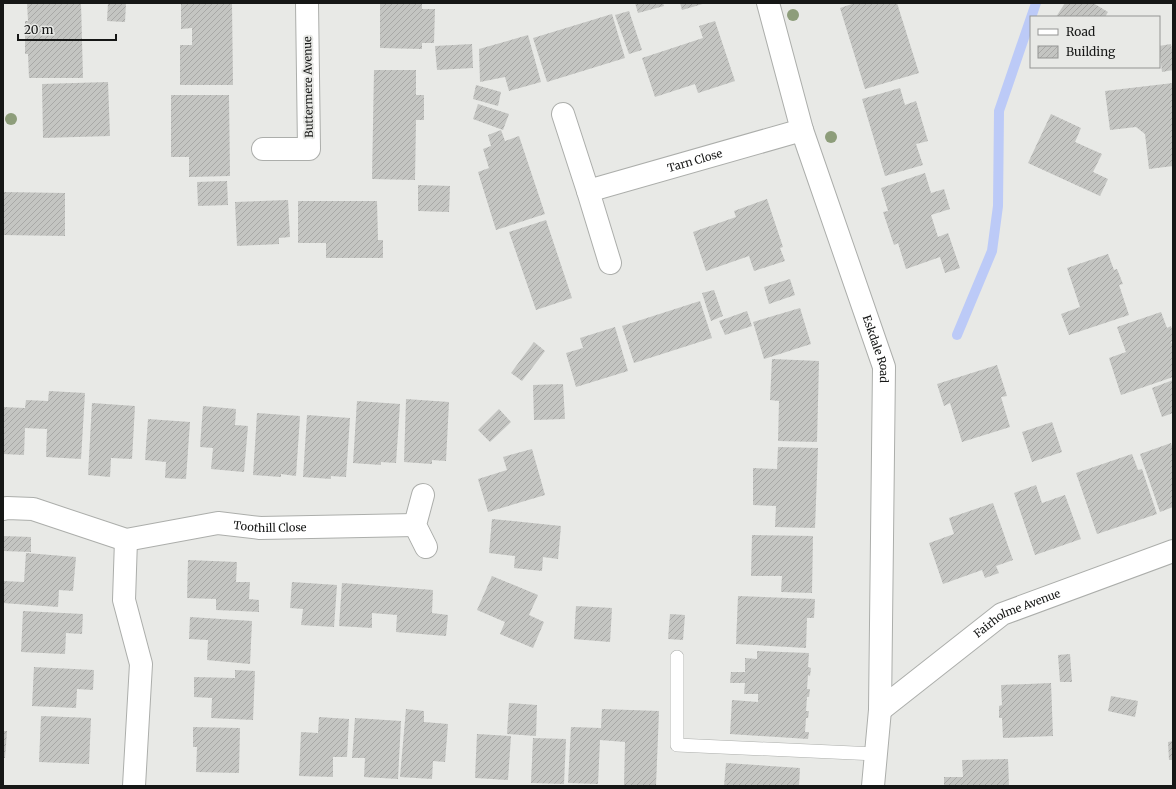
<svg xmlns="http://www.w3.org/2000/svg" width="1176" height="789" font-family="Merriweather,serif">
<style>
.lines{fill:none;stroke-linecap:round;stroke-linejoin:round}
.stream{stroke:#bccaf7;stroke-width:10}
.building{fill:url(#building-hatch)}
.lane-casing{stroke:#acaeab;stroke-width:14}
.street-casing{stroke:#acaeab;stroke-width:24}
.lane{stroke:#fff;stroke-width:13}
.street{stroke:#fff;stroke-width:22}
.tree{fill:#8d9d7a}
.labels{text-anchor:middle;dominant-baseline:central;stroke-width:4;stroke-linejoin:round;paint-order:stroke}
.street-label{font-size:11px;fill:#161716;stroke:#e8e9e6}
</style>
<defs>
<pattern id="building-hatch" width="6" height="6" patternUnits="userSpaceOnUse"><rect width="6" height="6" fill="#c4c5c2"/><path d="M-1 1l2-2M0 6l6-6M5 7l2-2" fill="none" stroke="#a8a8a6"/></pattern>
</defs>
<rect width="100%" height="100%" fill="#e8e9e6"/>
<g class="lines">
<polyline class="stream" points="957,335 992,251 998,206 999,111 1036,3"/>
</g>
<g class="building">
<polygon points="27,3 81,3 83,78 29,78 28,54 25,54 25,21 28,21"/>
<polygon points="108,3 126,3 125,22 107,21"/>
<polygon points="380,3 422,3 422,9 435,9 434,43 422,43 422,49 380,48"/>
<polygon points="635,3 663,3 664,6 638,13"/>
<polygon points="680,3 706,3 682,10"/>
<polygon points="855,3 897,3 919,73 865,89 840,8"/>
<polygon points="1065,3 1093,3 1108,12 1105,17 1056,17"/>
<polygon points="181,4 232,4 233,85 180,85 180,45 192,45 192,28 181,29"/>
<polygon points="629,11 642,50 629,54 615,15"/>
<polygon points="612,14 625,58 547,82 533,38"/>
<polygon points="715,21 735,81 698,93 695,84 655,97 642,58 703,38 699,26"/>
<polygon points="528,35 541,82 509,91 505,77 480,82 479,49"/>
<polygon points="472,44 473,68 437,70 435,46"/>
<polygon points="1171,44 1173,56 1173,70 1162,72 1159,46"/>
<polygon points="374,70 416,70 416,95 424,95 424,120 416,120 415,180 372,179"/>
<polygon points="108,82 110,136 43,138 42,84"/>
<polygon points="1173,83 1173,166 1149,169 1145,134 1136,127 1110,130 1105,91"/>
<polygon points="476,85 501,92 498,106 473,99"/>
<polygon points="900,88 905,105 916,101 928,141 916,144 923,165 885,176 862,99"/>
<polygon points="171,95 229,95 230,176 189,177 189,157 171,157"/>
<polygon points="478,104 509,114 503,130 473,119"/>
<polygon points="1051,114 1081,128 1075,142 1102,154 1093,172 1108,179 1100,196 1028,163"/>
<polygon points="501,130 505,141 519,136 545,214 496,230 478,172 489,168 483,149 491,146 488,135"/>
<polygon points="925,173 931,193 944,189 950,209 931,215 938,237 948,233 960,268 945,273 940,257 906,269 898,243 894,245 883,212 888,211 881,188"/>
<polygon points="227,181 228,205 198,206 197,182"/>
<polygon points="418,185 450,186 449,212 418,211"/>
<polygon points="3,192 65,193 65,236 3,235"/>
<polygon points="767,199 783,247 780,248 785,261 754,271 749,256 706,271 693,232 736,217 734,211"/>
<polygon points="288,200 290,237 279,238 279,244 237,246 235,202"/>
<polygon points="298,201 377,201 378,240 383,240 383,258 326,258 326,243 298,243"/>
<polygon points="546,220 572,298 536,310 509,232"/>
<polygon points="1108,254 1114,270 1117,269 1123,284 1119,285 1129,315 1069,335 1061,314 1080,307 1067,268"/>
<polygon points="790,279 795,295 769,304 764,287"/>
<polygon points="714,290 723,316 711,321 702,293"/>
<polygon points="700,301 712,338 634,363 622,326"/>
<polygon points="800,308 811,344 764,359 753,322"/>
<polygon points="747,311 752,326 725,335 719,321"/>
<polygon points="1161,312 1167,328 1171,326 1173,333 1173,341 1171,342 1173,346 1173,377 1121,395 1109,358 1126,352 1117,327"/>
<polygon points="615,327 628,371 576,387 566,353 583,348 580,338"/>
<polygon points="534,342 545,351 522,381 511,373"/>
<polygon points="772,359 819,361 817,442 778,441 779,401 770,400"/>
<polygon points="997,365 1007,396 1001,397 1010,427 962,442 950,403 944,406 937,384"/>
<polygon points="1173,380 1173,413 1162,417 1152,388"/>
<polygon points="563,384 565,419 534,420 533,385"/>
<polygon points="49,391 85,393 81,459 46,457 47,429 25,428 24,455 3,454 3,407 25,408 26,400 48,401"/>
<polygon points="406,399 449,402 446,461 432,460 432,464 404,462"/>
<polygon points="357,401 400,404 396,463 381,462 381,465 353,463"/>
<polygon points="92,403 135,406 132,459 111,458 110,477 88,475"/>
<polygon points="203,406 236,409 235,425 248,426 244,472 211,469 213,448 200,447"/>
<polygon points="499,409 511,422 490,442 478,430"/>
<polygon points="257,413 300,416 296,476 281,474 281,477 253,475"/>
<polygon points="307,415 350,418 346,477 331,476 331,479 303,477"/>
<polygon points="148,419 190,422 186,479 165,478 166,462 145,460"/>
<polygon points="1052,422 1062,452 1032,462 1022,432"/>
<polygon points="1171,443 1173,450 1173,507 1160,512 1140,454"/>
<polygon points="778,447 818,448 815,528 775,527 776,506 753,505 753,468 777,469"/>
<polygon points="532,449 545,495 488,512 478,479 507,470 503,457"/>
<polygon points="1132,454 1138,470 1142,469 1157,514 1097,534 1076,473"/>
<polygon points="1036,485 1042,503 1065,495 1081,539 1035,555 1014,493"/>
<polygon points="993,503 1013,560 996,566 999,573 985,578 982,570 943,584 929,543 954,534 949,518"/>
<polygon points="492,519 561,526 558,559 543,557 542,571 514,568 515,556 489,553"/>
<polygon points="752,535 813,536 812,593 781,592 782,576 751,576"/>
<polygon points="3,536 31,537 31,552 3,551"/>
<polygon points="26,553 76,557 73,591 59,590 58,607 3,603 3,581 24,582"/>
<polygon points="188,560 237,562 236,582 250,582 249,599 259,600 259,612 216,610 216,599 187,598"/>
<polygon points="492,576 538,595 529,615 544,622 533,648 500,634 505,622 477,610"/>
<polygon points="292,582 337,585 334,627 301,625 303,609 290,608"/>
<polygon points="342,583 433,590 432,613 448,615 446,636 396,632 397,615 372,613 372,628 339,626"/>
<polygon points="738,596 815,599 814,618 807,618 806,648 736,644"/>
<polygon points="576,606 612,608 610,642 574,639"/>
<polygon points="23,611 83,614 82,634 66,633 65,654 21,652"/>
<polygon points="670,614 685,615 683,640 668,639"/>
<polygon points="190,617 252,621 250,664 207,660 208,640 189,639"/>
<polygon points="757,651 809,653 808,667 811,668 810,676 808,675 807,689 810,689 809,697 807,697 806,711 809,711 808,718 806,718 805,732 809,732 808,739 730,734 732,700 758,702 758,694 744,694 745,683 730,683 731,672 745,672 745,658 757,659"/>
<polygon points="1070,654 1072,682 1060,682 1058,655"/>
<polygon points="34,667 94,670 93,690 77,689 76,708 32,706"/>
<polygon points="235,670 255,671 253,720 211,718 212,698 194,697 194,677 235,678"/>
<polygon points="1051,683 1053,736 1003,738 1002,718 999,718 999,706 1002,705 1001,685"/>
<polygon points="1111,696 1138,701 1135,717 1108,711"/>
<polygon points="509,703 537,705 536,736 507,734"/>
<polygon points="406,709 424,711 424,722 448,724 445,762 433,761 432,779 400,777"/>
<polygon points="602,709 659,711 656,786 624,786 625,742 600,740 598,784 568,783 571,727 601,728"/>
<polygon points="41,716 91,718 89,764 39,762"/>
<polygon points="319,717 349,719 347,757 333,757 333,777 299,776 301,732 318,733"/>
<polygon points="355,718 401,721 398,779 364,777 365,758 352,758"/>
<polygon points="193,727 240,728 239,773 196,772 197,747 193,747"/>
<polygon points="3,731 7,731 5,758 3,758"/>
<polygon points="477,734 511,736 508,780 475,778"/>
<polygon points="533,738 566,739 564,784 531,783"/>
<polygon points="1173,741 1173,760 1169,760 1168,742"/>
<polygon points="1008,759 1009,786 944,786 944,777 963,777 962,760"/>
<polygon points="726,763 800,768 799,786 724,786"/>
</g>
<g class="lines">
<g class="lane-casing">
<polyline id="lane" points="677,657 677,745 876,754"/>
</g>
<g class="street-casing">
<g id="street">
<path id="s1" d="M768 3 802 130 884 367 880 710 873 786"/>
<polyline points="563,114 588,191 610,263"/>
<polyline points="263,149 309,149 307,3"/>
<path id="s2" d="M588 191 802 130"/>
<polyline points="423,495 415,525 426,547"/>
<path id="s3" d="M3 509 7 508 33 509 126 540 218 523 260 528 415 525"/>
<polyline points="126,540 124,600 141,664 134,786"/>
<path id="s4" d="M880 710 1002 614 1173 551"/>
</g>
</g>
<use href="#lane" class="lane"/>
<use href="#street" class="street"/>
</g>
<g class="tree">
<circle cx="793" cy="15" r="6"/>
<circle cx="11" cy="119" r="6"/>
<circle cx="831" cy="137" r="6"/>
</g>
<g class="labels">
<g class="street-label">
<text transform="translate(308 87) rotate(-91)">Buttermere Avenue</text>
<text stroke="none"><textPath href="#s2" startOffset="111">Tarn Close</textPath></text>
<text stroke="none"><textPath href="#s1" startOffset="363">Eskdale Road</textPath></text>
<text stroke="none"><textPath href="#s3" startOffset="274">Toothill Close</textPath></text>
<text stroke="none"><textPath href="#s4" startOffset="169">Fairholme Avenue</textPath></text>
</g>
</g>
<rect width="1176" height="789" fill="none" stroke="#161716" stroke-width="8"/>
<rect x="1030" y="16" width="130" height="52" fill="#e8e9e6" stroke="#949593"/>
<rect x="1038" y="29" width="20" height="6" fill="#ffffff" stroke="#949593"/>
<text x="1066" y="36" font-size="12" fill="#161716">Road</text>
<rect x="1038" y="46" width="20" height="12" fill="url(#building-hatch)" stroke="#949593"/>
<text x="1066" y="56" font-size="12" fill="#161716">Building</text>
<path d="M18 34v6h98v-6" fill="none" stroke="#161716" stroke-width="2"/>
<text x="24" y="34" font-size="12" fill="#161716" stroke="#e8e9e6" stroke-width="3" paint-order="stroke">20 m</text>
</svg>
